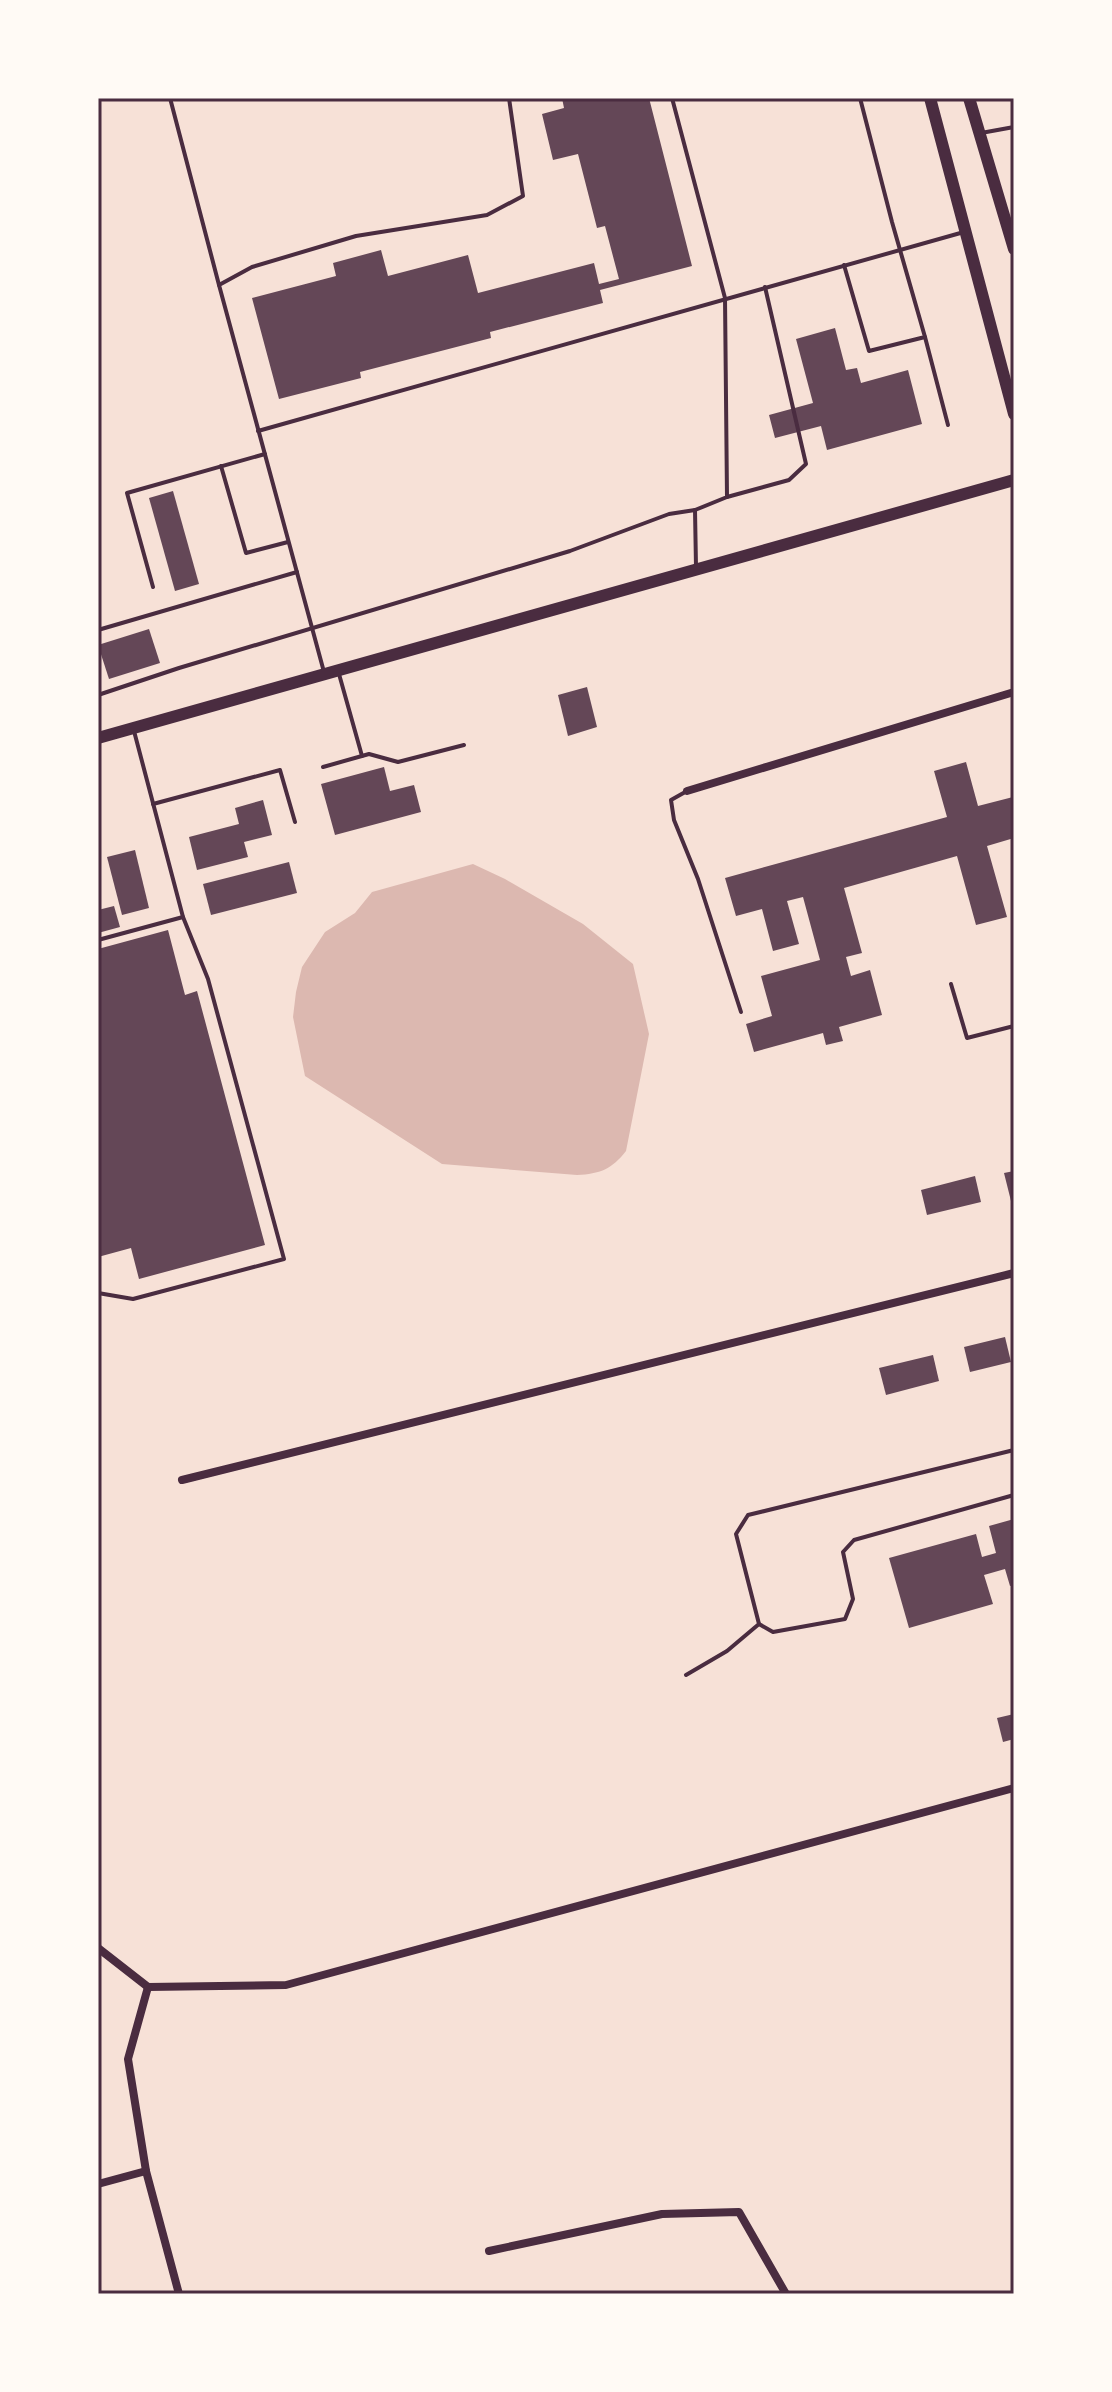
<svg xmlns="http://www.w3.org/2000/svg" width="1112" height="2392" font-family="Arial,sans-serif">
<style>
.water{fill:#dcb8b0}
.building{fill:#644757}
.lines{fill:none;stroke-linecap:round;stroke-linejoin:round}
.service{stroke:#4a2c40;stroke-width:4}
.minor{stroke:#4a2c40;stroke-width:8}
.secondary{stroke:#4a2c40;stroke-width:12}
.neatline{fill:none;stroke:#4a2c40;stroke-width:3}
</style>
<rect width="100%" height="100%" fill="#f7e1d7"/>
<path class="water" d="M473 864 505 879 583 924 633 964 649 1034 626 1151C612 1169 600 1174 577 1175L442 1164 305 1076 293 1017 296 992 302 967 325 932 355 913 372 892Z"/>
<g class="building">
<polygon points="562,98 649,98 692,266 600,290 603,303 490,332 491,338 360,372 361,378 279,399 252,298 336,276 333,263 381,250 388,276 468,255 478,293 594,263 599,284 619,279 605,226 597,228 578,154 553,160 542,114 564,108"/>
<polygon points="835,328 846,370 857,368 861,383 908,370 922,424 827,450 821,426 775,438 769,415 813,403 796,339"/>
<polygon points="173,491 199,584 175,591 149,498"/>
<polygon points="149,629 160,663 109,679 98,645"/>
<polygon points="587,687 597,727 568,736 558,695"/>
<polygon points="966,762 978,806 1013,797 1014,801 1014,838 987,846 1007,917 976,925 957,856 844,888 862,953 846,957 851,976 870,970 882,1015 839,1027 843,1041 826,1045 823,1033 754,1052 746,1024 772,1016 761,976 820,960 803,897 787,901 799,944 773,951 762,909 736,916 725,878 947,817 934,771"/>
<polygon points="384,767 390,791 414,785 421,812 335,835 321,784"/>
<polygon points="263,800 272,835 244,842 248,857 197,870 189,837 239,824 235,808"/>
<polygon points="135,850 149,908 122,915 107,857"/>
<polygon points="289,862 297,893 211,915 203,884"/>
<polygon points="114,906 120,927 98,933 98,910"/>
<polygon points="168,930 185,995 197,991 265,1245 139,1279 131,1248 98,1257 98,949"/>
<polygon points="1014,1171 1014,1200 1011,1201 1004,1173"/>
<polygon points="975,1176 981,1202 927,1215 921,1190"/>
<polygon points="1005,1337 1011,1362 970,1372 964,1347"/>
<polygon points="933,1355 939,1381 886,1395 879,1368"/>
<polygon points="1014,1519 1014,1585 1010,1586 1005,1569 984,1575 993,1604 909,1628 889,1558 976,1534 982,1557 996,1553 989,1526"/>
<polygon points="1014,1714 1014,1739 1003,1742 997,1718"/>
</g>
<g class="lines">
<g class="service">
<polyline points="170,98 219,285"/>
<polyline points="981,133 1014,127"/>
<polyline points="844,265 869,351 925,337 892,222 860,98"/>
<polyline points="925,337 948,425"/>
<polyline points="258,431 964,232"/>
<polyline points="221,466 246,553 288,542"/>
<polyline points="727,497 789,480 806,464 765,287"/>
<polyline points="695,510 696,567"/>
<polyline points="153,587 127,493 265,454"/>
<polyline points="98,630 297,572"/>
<polyline points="324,672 219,285 252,267 356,236 487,215 523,196 509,98"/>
<polyline points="339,674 362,756"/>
<polyline points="98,695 179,668 570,551 669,514 695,510 727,497 725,298 672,98"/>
<polyline points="323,767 369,754 398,762 464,745"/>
<polyline points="687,791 671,800 674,820 698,879 741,1012"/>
<polyline points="153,804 280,770 295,822"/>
<polyline points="98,940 183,917"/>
<polyline points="951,984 967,1038 1014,1026"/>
<polyline points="98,1293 133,1299 284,1259 208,979 183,917 134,731"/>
<polyline points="759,1624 773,1632 845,1619 853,1599 843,1552 854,1540 1014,1495"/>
<polyline points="686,1675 727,1651 759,1624 736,1534 748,1515 1014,1450"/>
</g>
<g class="minor">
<polyline points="687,791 1014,692"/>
<polyline points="182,1480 1014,1273"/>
<polyline points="98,1948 148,1987 286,1985 1014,1788"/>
<polyline points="148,1987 128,2059 146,2171 179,2294"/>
<polyline points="98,2184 146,2171"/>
<polyline points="489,2251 662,2214 739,2212 786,2294"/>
</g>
<g class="secondary">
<polyline points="930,98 1014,414"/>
<polyline points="969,98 1014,249"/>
<polyline points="98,738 1014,480"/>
</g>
</g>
<rect width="1112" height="2392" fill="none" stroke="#fffaf5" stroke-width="200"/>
<rect x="100" y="100" width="912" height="2192" class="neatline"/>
</svg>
